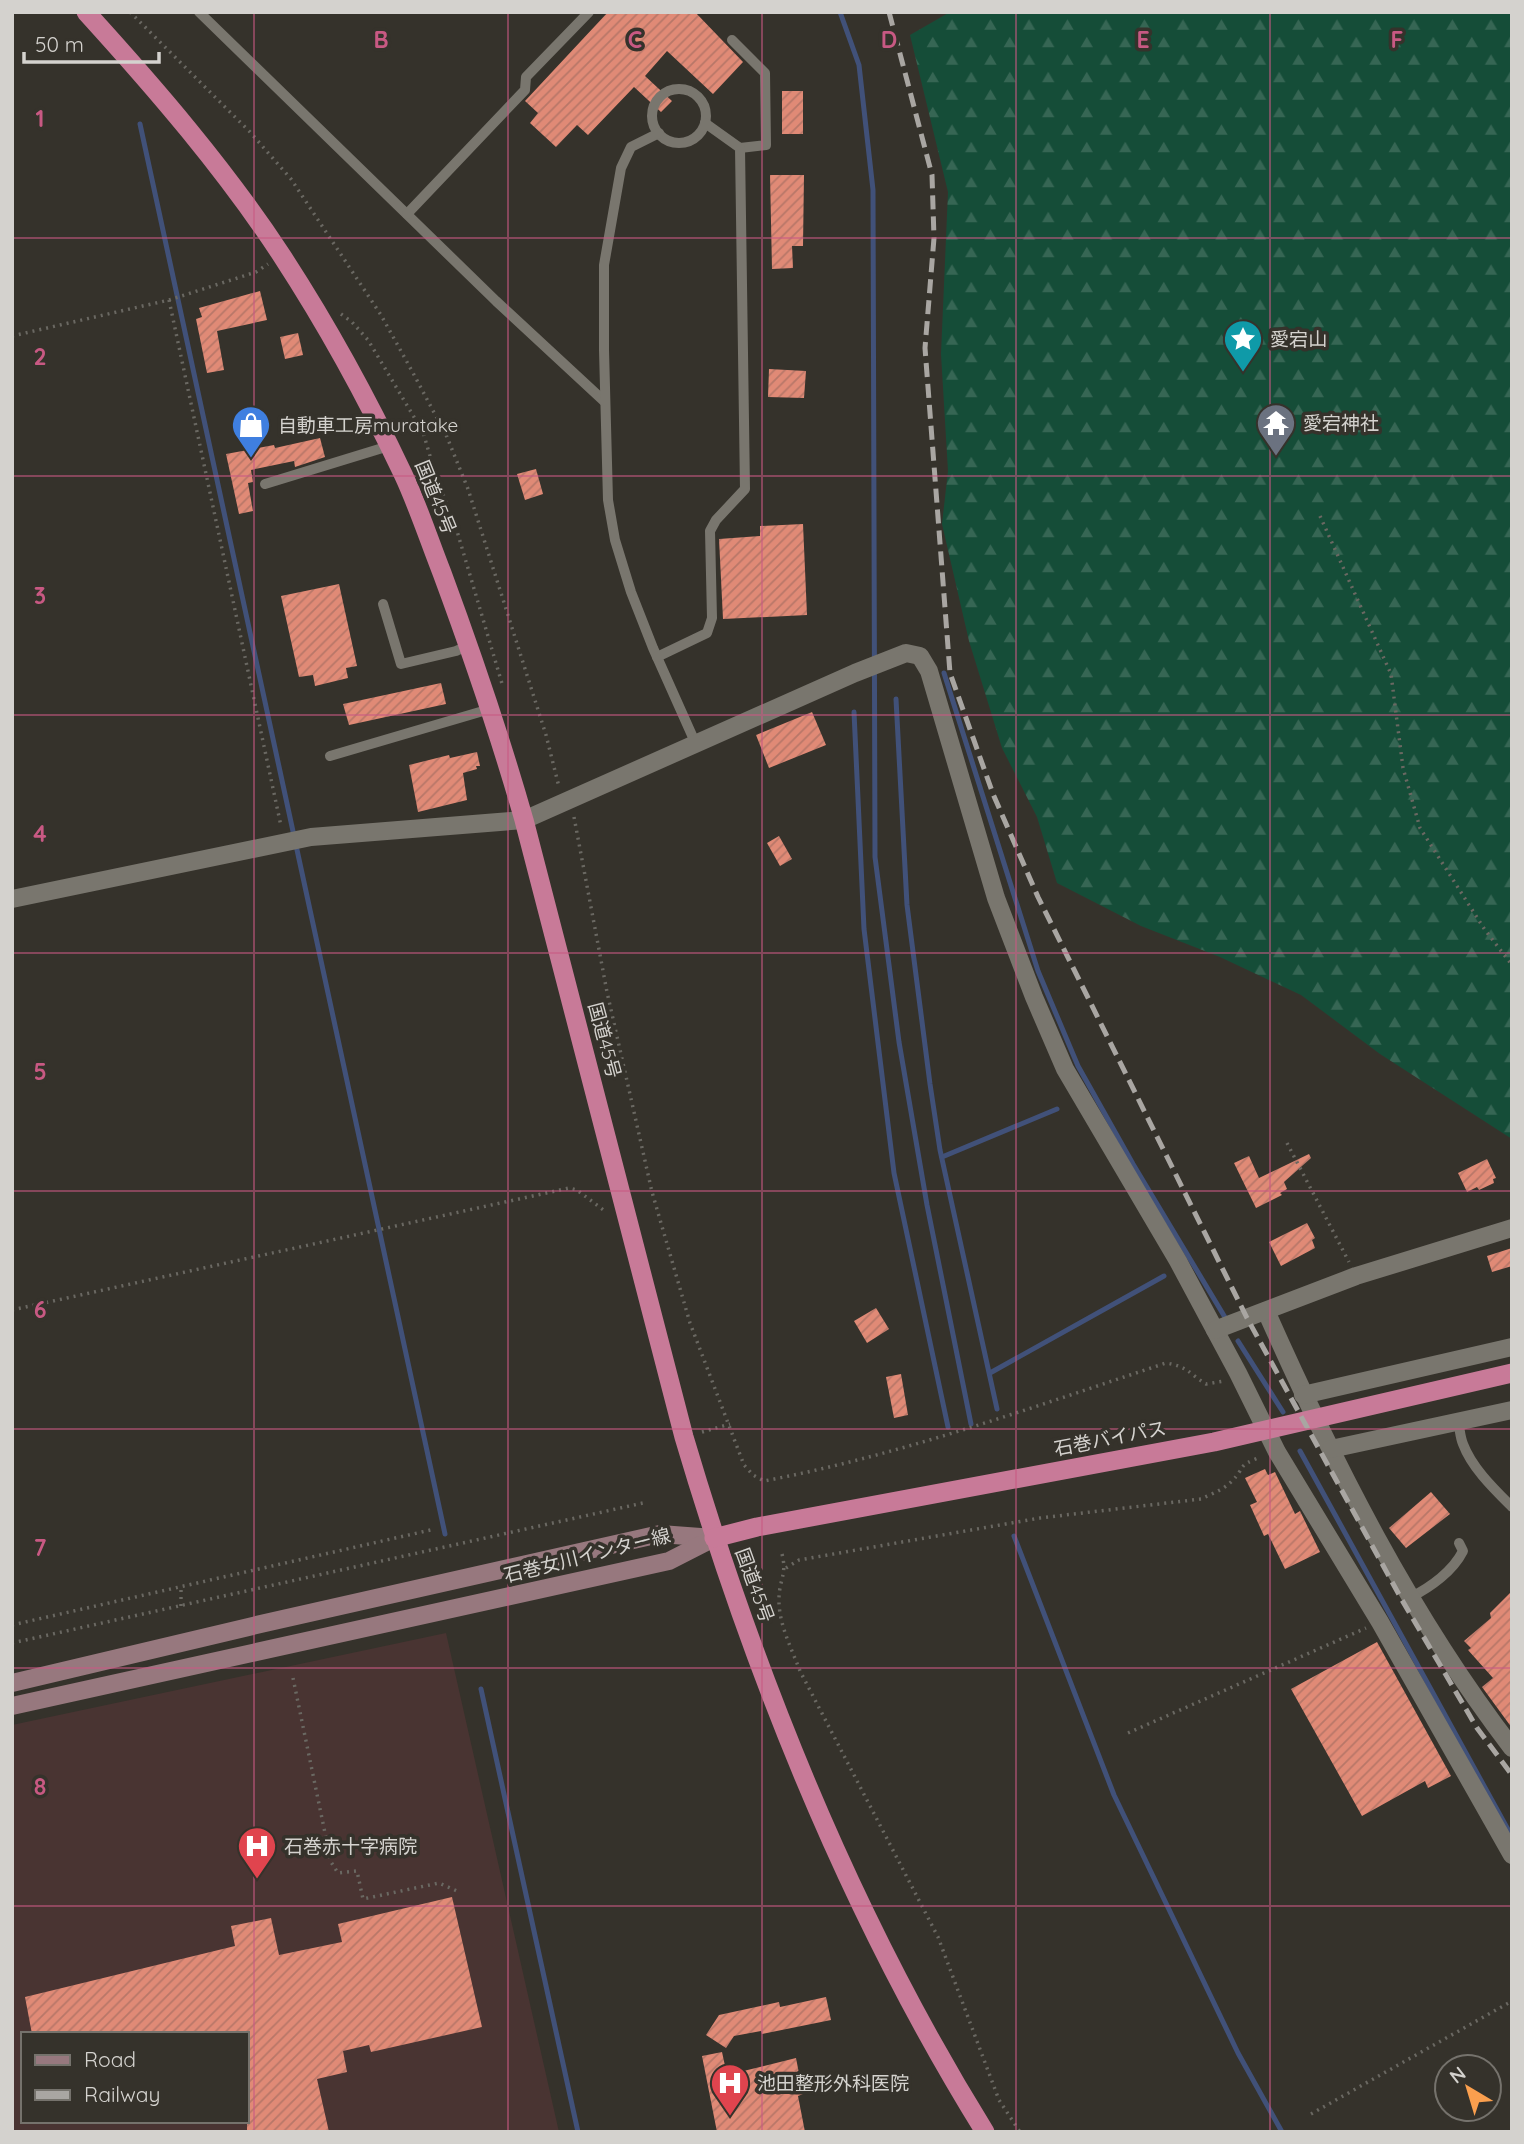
<svg xmlns="http://www.w3.org/2000/svg" width="1524" height="2144" font-family="Quicksand,'Noto Sans JP',sans-serif">
<style>
.medical{fill:#493432;fill-rule:evenodd}
.forest{fill:url(#forest-firs)}
.lines{fill:none;stroke-linecap:round;stroke-linejoin:round}
.stream{stroke:#415179;stroke-width:5}
.building{fill:url(#building-hatch)}
.path{stroke:#6a6862;stroke-width:3.5;stroke-dasharray:2 5;stroke-linecap:butt}
.service{stroke:#79766e;stroke-width:10}
.minor{stroke:#79766e;stroke-width:18}
.secondary{stroke:#97787e;stroke-width:18}
.trunk{stroke:#c87a98;stroke-width:19}
.rail{stroke:#a9a6a2;stroke-width:5;stroke-dasharray:14 7;stroke-linecap:butt}
.grid{fill:none;stroke:#c85983;stroke-width:2;stroke-opacity:0.55}
.labels{text-anchor:middle;dominant-baseline:central;stroke-width:7;stroke-linejoin:round;paint-order:stroke}
.poi-label{font-size:19px;fill:#d4d2ce;stroke:#35322b;text-anchor:start}
.street-label{font-size:19px;fill:#d4d2ce;stroke:#35322b}
.grid-label{font-size:23px;text-anchor:middle;font-weight:bold;fill:#c85983;stroke:#35322b;stroke-width:7;stroke-linejoin:round;paint-order:stroke}
</style>
<defs>
<pattern id="forest-firs" width="22" height="20" patternUnits="userSpaceOnUse" patternTransform="scale(1.75)"><rect width="22" height="20" fill="#154d38"/><path d="M5 1l3.5 6h-7zM16 11l3.5 6h-7z" fill="#366654"/></pattern>
<pattern id="building-hatch" width="6" height="6" patternUnits="userSpaceOnUse" patternTransform="scale(1.75)"><rect width="6" height="6" fill="#e08a76"/><path d="M-1 1l2-2M0 6l6-6M5 7l2-2" fill="none" stroke="#b87768"/></pattern>
</defs>
<rect width="100%" height="100%" fill="#35322b"/>
<path class="medical" d="M446 1633 559 2132H12V1725ZM23 2034H247V2121H23Z"/>
<polygon class="forest" points="950,12 1512,12 1512,1139 1380,1054 1301,995 1220,957 1141,926 1057,883 1037,817 1002,748 969,641 942,524 948,471 941,354 948,192 910,35"/>
<g class="lines">
<g class="stream">
<polyline points="840,12 859,65 873,190 875,857 899,1042 927,1205 971,1424"/>
<polyline points="140,124 445,1534"/>
<polyline points="944,673 1038,971 1078,1066 1133,1164 1226,1319"/>
<polyline points="896,699 907,905 930,1084 940,1150 997,1409"/>
<polyline points="854,712 864,929 894,1173 948,1427"/>
<polyline points="942,1157 1057,1109"/>
<polyline points="1238,1341 1283,1412"/>
<polyline points="990,1373 1164,1276"/>
<polyline points="1300,1451 1511,1835"/>
<polyline points="1014,1536 1114,1795 1238,2053 1282,2132"/>
<polyline points="481,1689 578,2132"/>
</g>
</g>
<g class="building">
<polygon points="608,12 695,12 743,62 713,94 667,51 645,76 672,101 661,112 634,87 588,135 577,125 556,147 530,123 538,113 525,101"/>
<rect x="782" y="91" width="21" height="43"/>
<polygon points="770,175 804,175 803,246 792,246 793,268 772,269"/>
<polygon points="260,291 267,320 217,331 224,370 207,373 196,319 202,317 199,308"/>
<polygon points="298,333 303,355 285,359 280,337"/>
<polygon points="769,369 806,371 804,398 768,397"/>
<polygon points="320,438 325,457 295,467 294,461 251,470 253,482 248,483 253,511 239,514 226,454 274,445 275,448"/>
<polygon points="536,469 543,494 525,500 517,474"/>
<polygon points="803,524 807,615 723,619 719,539 760,536 760,526"/>
<polygon points="339,584 357,666 346,668 348,678 315,686 313,675 299,677 281,596"/>
<polygon points="441,683 446,704 349,725 343,704"/>
<polygon points="812,712 826,745 769,768 756,735"/>
<polygon points="477,752 480,766 476,766 477,769 463,773 467,800 418,812 409,765 449,755 450,758"/>
<polygon points="779,836 792,859 780,866 767,843"/>
<polygon points="1309,1154 1311,1158 1284,1182 1287,1189 1280,1193 1282,1195 1256,1208 1234,1163 1249,1156 1259,1178"/>
<polygon points="1487,1159 1496,1178 1493,1179 1494,1183 1479,1190 1477,1187 1467,1192 1458,1173"/>
<polygon points="1307,1223 1315,1238 1312,1240 1315,1248 1281,1266 1269,1242"/>
<polygon points="1512,1248 1512,1266 1492,1272 1487,1256"/>
<polygon points="876,1308 889,1329 867,1343 854,1321"/>
<polygon points="901,1374 908,1415 894,1418 886,1377"/>
<polygon points="1265,1469 1268,1475 1275,1472 1295,1514 1300,1511 1320,1552 1285,1569 1268,1534 1264,1536 1250,1505 1257,1502 1245,1478"/>
<polygon points="1431,1492 1450,1514 1406,1548 1389,1528"/>
<polygon points="1512,1591 1512,1728 1482,1687 1493,1678 1468,1650 1471,1648 1464,1641 1491,1618 1490,1613"/>
<polygon points="1377,1642 1451,1776 1428,1788 1425,1781 1362,1816 1291,1689"/>
<polygon points="452,1897 482,2027 371,2052 369,2045 343,2051 347,2072 317,2079 329,2132 247,2132 247,2034 32,2034 25,1997 235,1946 231,1926 271,1918 279,1955 342,1942 338,1924"/>
<polygon points="826,1997 831,2020 762,2034 761,2031 734,2036 726,2048 706,2035 719,2015 779,2002 780,2007"/>
<polygon points="722,2052 727,2075 796,2058 803,2094 798,2096 805,2132 717,2132 702,2056"/>
</g>
<g class="lines">
<g class="path">
<polyline points="130,12 250,132 291,179 381,315 412,371 447,437 468,489 546,735 559,787"/>
<polyline points="169,300 281,826"/>
<polyline points="341,314 352,322 368,340 423,432 435,473 457,531 503,687"/>
<polyline points="12,336 169,300 256,272 268,264"/>
<polyline points="1320,516 1391,674 1403,768 1420,828 1485,930 1512,965"/>
<path d="M574 817 607 992 652 1192 690 1323 744 1465 753 1475 764 1481C901 1455 1033 1407 1166 1363 1189 1367 1188 1373 1206 1384L1224 1381"/>
<polyline points="1287,1143 1349,1262"/>
<polyline points="12,1310 569,1188 577,1190 606,1212"/>
<polyline points="702,1432 730,1424"/>
<path d="M782 1554C787 1574 780 1578 779 1597 778 1623 791 1647 800 1671L938 1937 999 2100 1020 2132"/>
<path d="M786 1568 799 1560 1040 1518 1201 1499C1211 1494 1223 1490 1231 1482 1247 1466 1236 1466 1261 1457"/>
<polyline points="181,1606 181,1588"/>
<polyline points="12,1625 435,1529"/>
<polyline points="12,1643 643,1503"/>
<polyline points="293,1678 331,1862 338,1873 357,1871 363,1899 439,1883 457,1891"/>
<polyline points="1128,1733 1366,1628"/>
<polyline points="1311,2114 1512,2001"/>
</g>
<g class="service">
<polyline points="199,12 496,301 605,402"/>
<polyline points="732,40 765,73 766,145 740,148"/>
<circle cx="679" cy="116" r="27"/>
<polyline points="659,133 631,147 621,168 604,265 604,350 608,500 615,540 631,592 653,648 695,742"/>
<polyline points="407,214 525,90 526,77 589,12"/>
<polyline points="265,484 389,446"/>
<polyline points="383,604 401,664 456,651 469,645"/>
<polyline points="657,657 707,633 712,618 710,531 716,520 745,489 740,148 705,123"/>
<polyline points="330,756 490,709"/>
<path d="M1458 1422C1460 1429 1460 1437 1463 1444 1472 1468 1494 1489 1512 1507"/>
<path d="M1411 1597C1431 1587 1453 1571 1463 1551L1459 1543"/>
</g>
<g class="minor">
<polyline points="12,899 311,837 524,820 855,673 906,653 920,656 929,671 996,898 1034,997 1065,1069 1178,1261 1238,1373 1277,1452 1380,1622 1512,1855"/>
<path d="M1266 1311C1334 1464 1410 1615 1512 1748"/>
<polyline points="1215,1330 1356,1276 1512,1228"/>
<polyline points="1303,1395 1512,1347"/>
<polyline points="1331,1449 1512,1410"/>
</g>
<g class="secondary">
<polyline points="12,1683 265,1623 660,1534 714,1538"/>
<polyline points="12,1706 669,1561 714,1538"/>
</g>
<g class="trunk">
<path d="M86 12C156 89 225 169 282 256 327 325 368 400 403 474 418 506 429 540 442 573 472 654 500 736 524 820L684 1437C755 1677 852 1918 985 2132"/>
<polyline points="714,1538 757,1527 1214,1442 1512,1373"/>
</g>
<polyline class="rail" points="889,12 932,175 934,238 925,348 950,673 993,794 1038,897 1247,1318 1402,1600 1477,1728 1512,1775"/>
</g>
<path class="grid" d="M254 12V2132M508 12V2132M762 12V2132M1016 12V2132M1270 12V2132M12 238H1512M12 476H1512M12 715H1512M12 953H1512M12 1191H1512M12 1429H1512M12 1668H1512M12 1906H1512"/>
<defs>
<g id="sight-pin" transform="scale(2.0125)"><path d="M0 17L-7.5 6A9.5 9.5 0 1 1 7.5 6Z" fill="#0f9aa8" stroke="#35322b"/><path d="M0-6L1.8-2.2L6-1.7L2.9 1.2L3.7 5.4L0 3.3L-3.7 5.4L-2.9 1.2L-6-1.7L-1.8-2.2Z" fill="#fff"/></g>
<g id="temple-pin" transform="scale(2.0125)"><path d="M0 17L-7.5 6A9.5 9.5 0 1 1 7.5 6Z" fill="#6b7280" stroke="#35322b"/><path d="M0-6L5-2H3V0L6.5 2.5H4V6H1.5V3h-3V6H-4V2.5H-6.5L-3 0V-2H-5Z" fill="#fff"/></g>
<g id="shop-pin" transform="scale(2.0125)"><path d="M0 17L-7.5 6A9.5 9.5 0 1 1 7.5 6Z" fill="#3f7fe0" stroke="#35322b"/><path d="M-5-2.5h2.3a2.7 3.5 0 0 1 5.4 0H5L5.5 6h-11ZM-1.5-2.5h3a1.5 2.3 0 0 0-3 0Z" fill="#fff"/></g>
<g id="hospital-pin" transform="scale(2.0125)"><path d="M0 17L-7.5 6A9.5 9.5 0 1 1 7.5 6Z" fill="#e0444e" stroke="#35322b"/><path d="M-5-5h3v3.5h4V-5h3V5h-3V1.5h-4V5h-3Z" fill="#fff"/></g>
</defs>
<g fill-rule="evenodd">
<use href="#sight-pin" x="1243" y="339"/>
<use href="#temple-pin" x="1276" y="423"/>
<use href="#shop-pin" x="251" y="425"/>
<use href="#hospital-pin" x="257" y="1846"/>
<use href="#hospital-pin" x="730" y="2083"/>
</g>
<g class="labels">
<g class="poi-label">
<text x="1270" y="339">愛宕山</text>
<text x="1303" y="423">愛宕神社</text>
<text x="278" y="425">自動車工房muratake</text>
<text x="284" y="1846">石巻赤十字病院</text>
<text x="757" y="2083">池田整形外科医院</text>
</g>
<g class="street-label">
<text transform="translate(436 497) rotate(68)">国道45号</text>
<text transform="translate(605 1040) rotate(75)">国道45号</text>
<text transform="translate(1110 1438) rotate(-11)">石巻バイパス</text>
<text transform="translate(587 1555) rotate(-14)">石巻女川インター線</text>
<text transform="translate(755 1585) rotate(70)">国道45号</text>
</g>
</g>
<g class="grid-label">
<text x="381" y="48">B</text>
<text x="635" y="48">C</text>
<text x="889" y="48">D</text>
<text x="1143" y="48">E</text>
<text x="1397" y="48">F</text>
<text x="40" y="127">1</text>
<text x="40" y="365">2</text>
<text x="40" y="604">3</text>
<text x="40" y="842">4</text>
<text x="40" y="1080">5</text>
<text x="40" y="1318">6</text>
<text x="40" y="1556">7</text>
<text x="40" y="1795">8</text>
</g>
<rect width="1524" height="2144" fill="none" stroke="#d4d2ce" stroke-width="28"/>
<rect x="21" y="2032" width="228" height="91" fill="#35322b" stroke="#75726c" stroke-width="2"/>
<rect x="35" y="2055" width="35" height="10" fill="#97787e" stroke="#75726c" stroke-width="2"/>
<text x="84" y="2067" font-size="21" fill="#d4d2ce">Road</text>
<rect x="35" y="2090" width="35" height="10" fill="#a9a6a2" stroke="#75726c" stroke-width="2"/>
<text x="84" y="2102" font-size="21" fill="#d4d2ce">Railway</text>
<g transform="translate(1468 2088) rotate(322)"><circle r="33" fill="#35322b" stroke="#75726c" stroke-width="2"/>
<path d="M0-5L12 26L0 18L-12 26Z" fill="#fa9f4e"/>
<text y="-10" font-size="19" font-weight="bold" text-anchor="middle" fill="#d4d2ce">N</text>
</g>
<path d="M24 52v10h135v-10" fill="none" stroke="#d4d2ce" stroke-width="3.5"/>
<text x="35" y="52" font-size="21" fill="#d4d2ce" stroke="#35322b" stroke-width="5" paint-order="stroke">50 m</text>
</svg>
